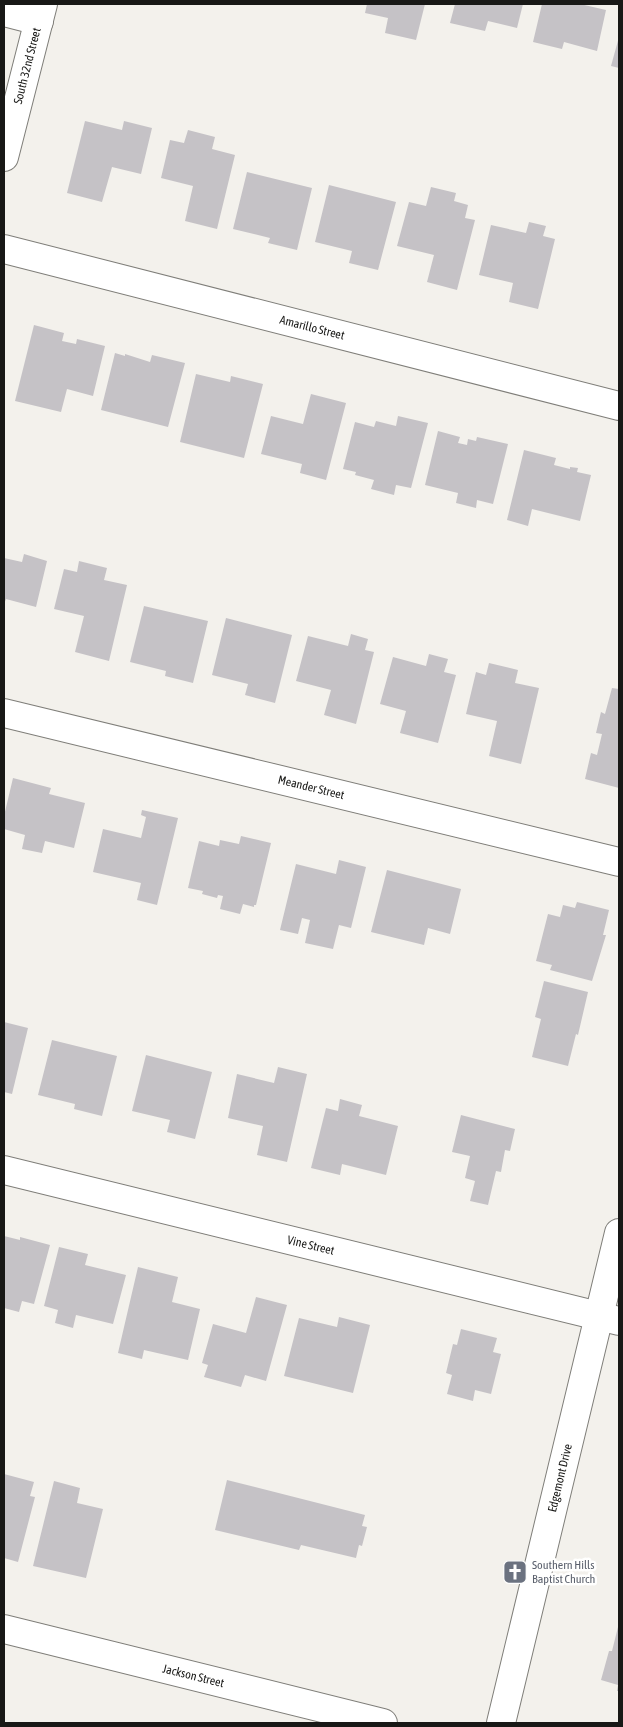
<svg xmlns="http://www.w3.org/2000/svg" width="623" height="1727" font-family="'Asap Condensed',sans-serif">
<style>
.building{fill:#c5c2c6}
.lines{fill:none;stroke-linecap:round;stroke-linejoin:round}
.minor-casing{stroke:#7f7e79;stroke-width:30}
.minor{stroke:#fff;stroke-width:28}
.labels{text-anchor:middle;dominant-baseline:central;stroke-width:5;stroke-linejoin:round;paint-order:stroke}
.street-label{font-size:12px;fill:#181816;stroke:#fffffe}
.worship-label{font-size:12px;fill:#5b616d;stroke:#fffffe;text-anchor:start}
</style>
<rect width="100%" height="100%" fill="#f3f1ec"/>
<g class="building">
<polygon points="367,4 425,4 416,40 385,33 388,18 365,13"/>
<polygon points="455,4 523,4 517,28 488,21 485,31 450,23"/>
<polygon points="542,4 580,4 606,10 597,51 564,42 562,49 533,42"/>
<polygon points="619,37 619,68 611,66"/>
<polygon points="85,121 122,130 124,121 152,128 141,174 112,167 102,202 67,193"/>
<polygon points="188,130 215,137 212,149 235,155 217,229 185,221 193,186 161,178 170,140 184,143"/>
<polygon points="247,172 312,188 297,250 268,243 270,238 233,229"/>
<polygon points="329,185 396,202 378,270 349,263 352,251 315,242"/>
<polygon points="431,187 456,193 454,201 468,205 465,218 475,220 457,290 427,282 434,255 397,246 409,202 426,206"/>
<polygon points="529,222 546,226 543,236 555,239 538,309 509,302 513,283 479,275 491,225 526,233"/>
<polygon points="34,325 64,333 62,341 76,344 77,339 105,346 93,396 67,389 61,412 15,401"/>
<polygon points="115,353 125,356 125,354 150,362 152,355 185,363 168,427 101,410"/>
<polygon points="196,374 230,382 231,376 263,384 244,458 180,442"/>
<polygon points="311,394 346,403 326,480 300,473 302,464 261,454 271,416 303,424"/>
<polygon points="398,416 428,423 411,488 396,485 394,495 371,489 374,480 355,475 356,472 343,469 355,422 374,427 376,421 396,426"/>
<polygon points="438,431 460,437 458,443 467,445 468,439 476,441 477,437 508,444 493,504 477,500 476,508 456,503 458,493 425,485"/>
<polygon points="524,450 556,458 554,465 570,469 570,467 578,468 577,472 591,475 580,521 532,509 528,526 507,520"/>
<polygon points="24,554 47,561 36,607 6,599 4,604 4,558 22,562"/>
<polygon points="79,561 107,568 104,580 127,585 109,661 75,652 84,616 54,609 64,569 77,572"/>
<polygon points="144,606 208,621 193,683 165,676 166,671 130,662"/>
<polygon points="226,618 292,635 275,703 245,695 248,684 212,675"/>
<polygon points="351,634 368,639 365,650 374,652 356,724 324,715 331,690 296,681 308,636 348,646"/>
<polygon points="429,654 448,659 444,672 456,675 438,743 400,733 406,711 380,704 393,657 426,666"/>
<polygon points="489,663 518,670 515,683 539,688 521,764 489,756 497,721 466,714 476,672 486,675"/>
<polygon points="612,688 619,689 619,788 585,779 591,753 597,755 602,734 596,733 601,712 605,714"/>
<polygon points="13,778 51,788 49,794 85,803 74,848 45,841 42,853 22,849 25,835 4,829 4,816"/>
<polygon points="142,810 178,818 157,905 137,900 141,883 93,872 103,829 141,838 146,817 141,815"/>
<polygon points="241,836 271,843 256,905 254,905 254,907 243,904 240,914 220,909 223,896 218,895 217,898 202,894 203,891 188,888 199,841 219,846 220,840 239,844"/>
<polygon points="339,860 366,867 351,928 339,925 333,949 305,943 310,920 302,918 298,934 280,930 296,864 336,874"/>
<polygon points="387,870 461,889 450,934 428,928 424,945 371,932"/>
<polygon points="577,902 609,910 603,935 606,935 592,981 550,970 552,965 536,961 548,914 560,917 563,905 575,908"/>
<polygon points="544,981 588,992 578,1035 576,1034 568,1066 532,1057 541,1019 535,1017"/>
<polygon points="4,1022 28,1028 12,1094 4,1092"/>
<polygon points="52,1040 117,1056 102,1116 74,1109 75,1104 38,1095"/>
<polygon points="146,1055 212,1072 195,1139 167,1132 170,1120 132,1111"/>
<polygon points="278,1067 307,1074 287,1162 257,1155 263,1126 228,1118 237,1074 274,1083"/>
<polygon points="340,1099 362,1105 359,1116 398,1126 386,1175 342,1164 340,1175 311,1168 326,1108 338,1111"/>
<polygon points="461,1115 515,1129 510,1151 505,1150 501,1172 496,1171 488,1205 470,1201 475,1181 465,1178 470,1156 452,1152"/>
<polygon points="4,1236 20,1240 20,1237 50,1245 34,1304 22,1301 19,1312 4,1308"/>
<polygon points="59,1247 88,1254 85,1265 126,1275 113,1324 76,1315 73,1328 55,1323 58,1310 44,1306"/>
<polygon points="138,1267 178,1277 172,1302 200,1309 188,1360 144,1350 142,1359 118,1353"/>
<polygon points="256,1297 287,1305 266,1381 245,1375 241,1387 204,1377 208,1365 202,1363 213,1324 246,1333"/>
<polygon points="339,1317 370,1325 353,1393 284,1376 299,1318 337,1327"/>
<polygon points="461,1329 497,1338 493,1352 501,1354 491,1394 475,1390 473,1401 447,1394 452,1375 446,1373 453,1344 457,1345"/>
<polygon points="4,1474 34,1482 30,1496 35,1497 18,1562 4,1558"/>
<polygon points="227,1480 365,1515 362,1526 367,1527 362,1546 359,1545 356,1558 301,1545 299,1550 215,1530"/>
<polygon points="54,1481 80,1488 77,1503 103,1509 86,1578 33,1566"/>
<polygon points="619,1623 619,1691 617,1691 618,1685 601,1680 609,1651 612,1651"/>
</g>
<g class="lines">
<g class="minor-casing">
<g id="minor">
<polyline points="4,12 39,21"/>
<path id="s1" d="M4 157 43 4"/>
<path id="s2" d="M4 249 619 406"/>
<path id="s3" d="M4 713 619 862"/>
<path id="s4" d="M4 1170 619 1321"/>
<path id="s5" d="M4 1629 383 1723"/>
<path id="s6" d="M501 1723 619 1233"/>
</g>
</g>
<use href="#minor" class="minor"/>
</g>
<defs>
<g id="church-square" transform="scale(1.25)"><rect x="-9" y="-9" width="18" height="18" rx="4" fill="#6b7280" stroke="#fffffe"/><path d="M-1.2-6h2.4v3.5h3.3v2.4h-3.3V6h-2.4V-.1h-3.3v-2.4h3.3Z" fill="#fff"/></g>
</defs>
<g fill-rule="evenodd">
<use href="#church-square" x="515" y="1572"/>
</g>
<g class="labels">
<g class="street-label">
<text stroke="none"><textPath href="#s1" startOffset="94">South 32nd Street</textPath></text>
<text stroke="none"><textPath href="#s2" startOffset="318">Amarillo Street</textPath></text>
<text stroke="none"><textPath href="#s3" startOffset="316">Meander Street</textPath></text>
<text stroke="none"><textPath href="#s4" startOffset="316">Vine Street</textPath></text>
<text stroke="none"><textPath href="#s6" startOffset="252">Edgemont Drive</textPath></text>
<text stroke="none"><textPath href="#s5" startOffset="195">Jackson Street</textPath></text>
</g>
<g class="worship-label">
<text x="532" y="1565">Southern Hills<tspan x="532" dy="14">Baptist Church</tspan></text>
</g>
</g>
<rect width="623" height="1727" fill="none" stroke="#181816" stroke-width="10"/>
</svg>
